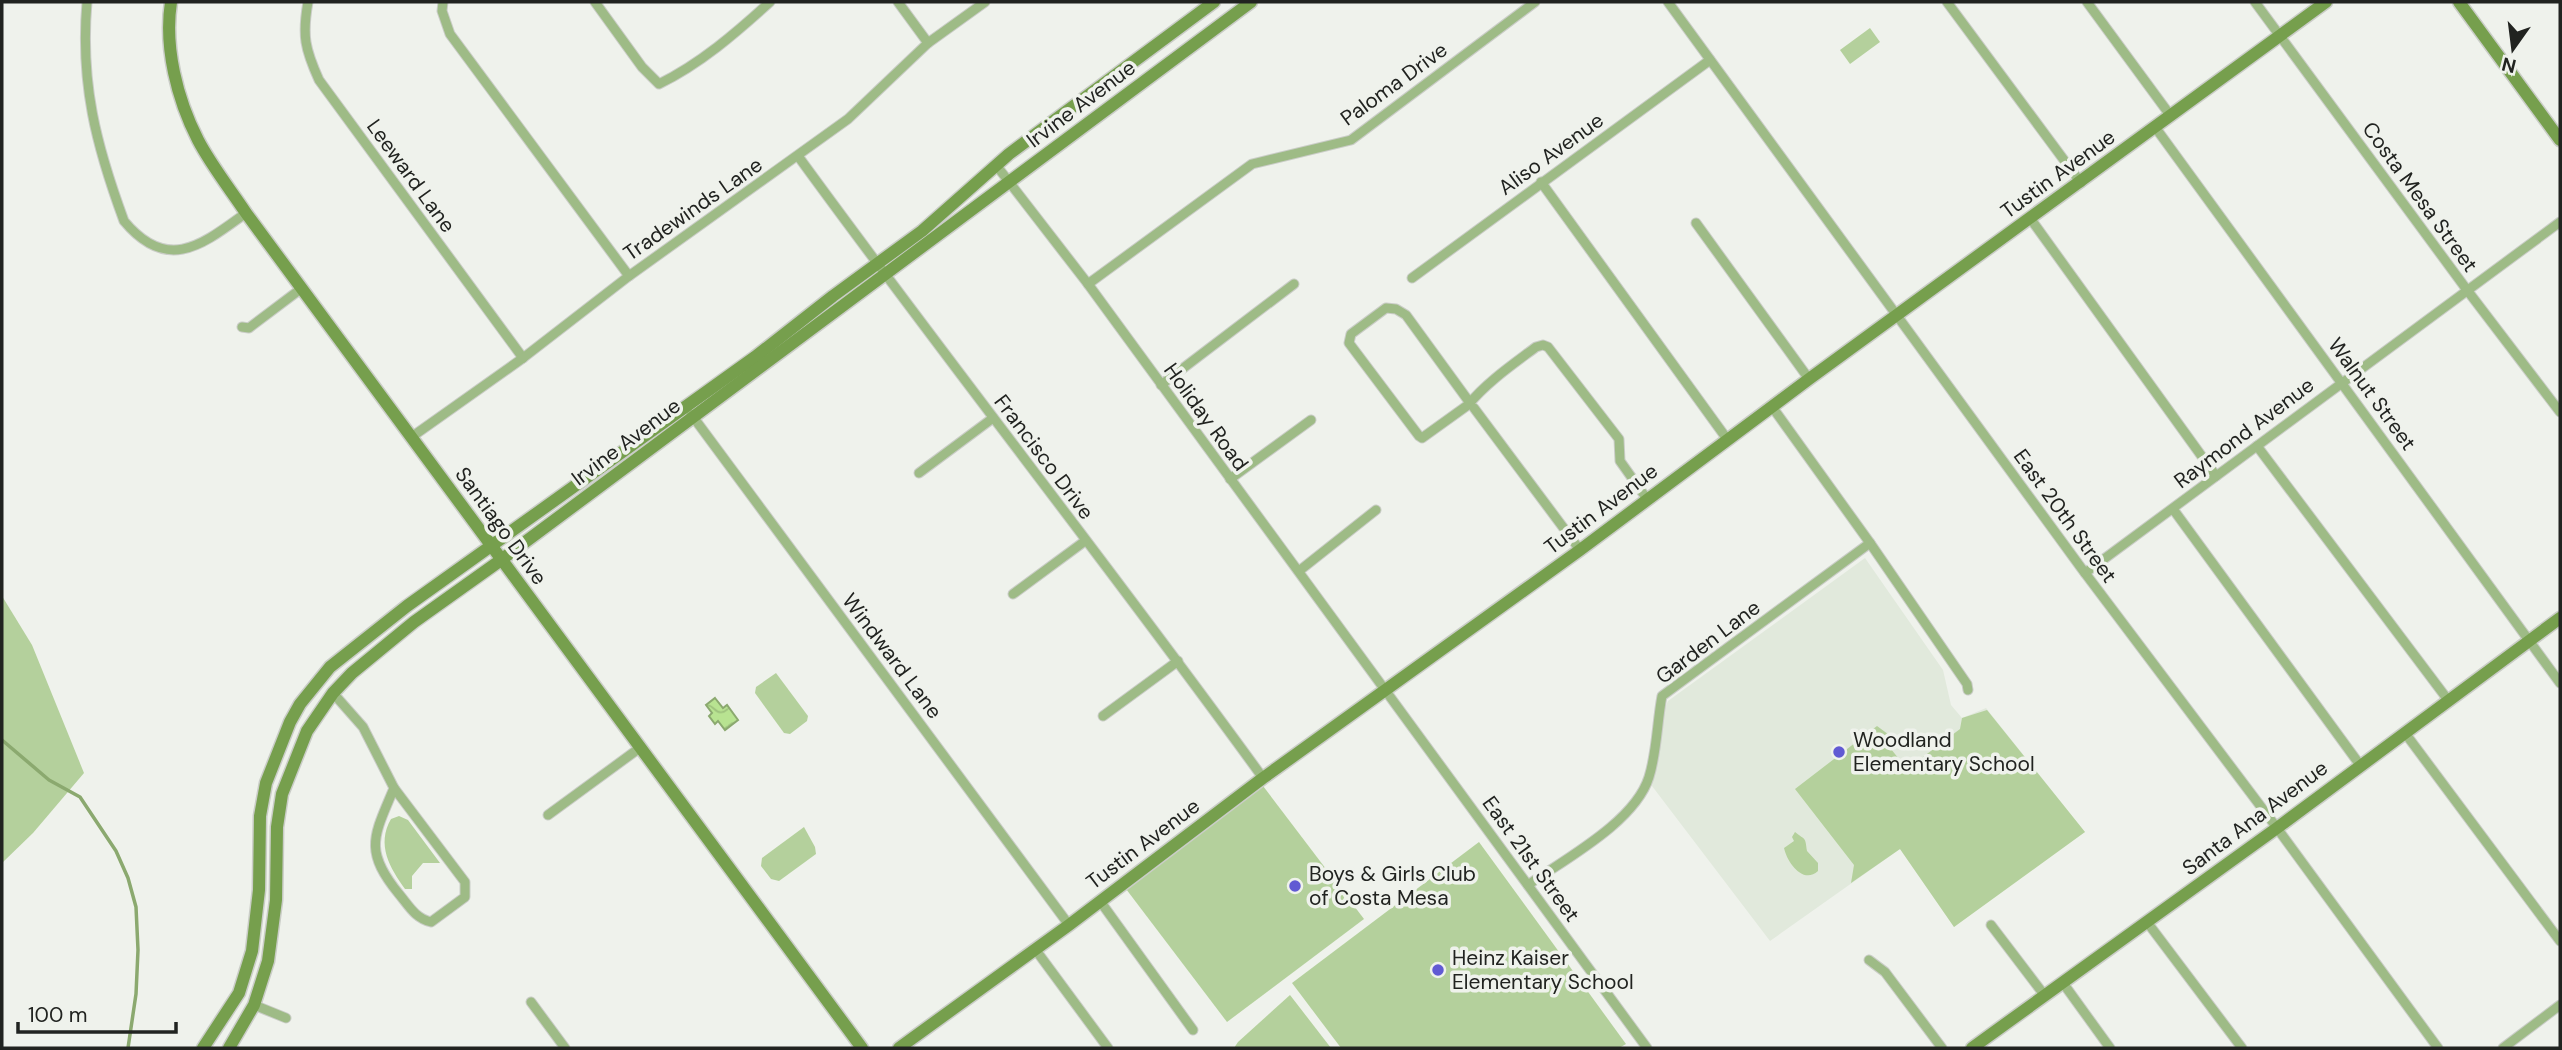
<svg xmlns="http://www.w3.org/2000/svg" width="2562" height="1050" font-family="'DM Sans',sans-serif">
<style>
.built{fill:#e1e9dc}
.green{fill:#b4d09c}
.water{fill:url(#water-waves);stroke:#8ba96f;stroke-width:2}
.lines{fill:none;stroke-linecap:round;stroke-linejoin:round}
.stream{stroke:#8ba96f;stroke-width:3.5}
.street-casing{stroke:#cacdc7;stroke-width:11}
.secondary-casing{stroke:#cacdc7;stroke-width:15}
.street{stroke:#9ebb86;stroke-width:9}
.secondary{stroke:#769f4d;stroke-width:12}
.poi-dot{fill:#615ad3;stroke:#eff2ec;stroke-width:2.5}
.labels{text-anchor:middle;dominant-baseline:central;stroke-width:7;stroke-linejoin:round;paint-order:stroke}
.street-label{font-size:21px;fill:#212320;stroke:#eff2ec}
.poi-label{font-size:21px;fill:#212320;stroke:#eff2ec;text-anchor:start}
</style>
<defs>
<pattern id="water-waves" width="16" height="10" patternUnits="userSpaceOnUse" patternTransform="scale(1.75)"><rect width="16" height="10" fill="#b8e391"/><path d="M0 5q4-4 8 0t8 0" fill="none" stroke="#9ec27d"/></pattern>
</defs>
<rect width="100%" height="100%" fill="#eff2ec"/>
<polygon class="built" points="1865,558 1943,670 1951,705 1962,718 1986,708 2085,832 2039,863 1954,927 1900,849 1770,941 1652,786 1663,712 1668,701"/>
<g class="green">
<polygon points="1870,28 1880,42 1850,64 1840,50"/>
<polygon points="2,596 32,645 84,773 33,833 2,863"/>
<polygon points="776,673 808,716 807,721 790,734 784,733 755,693 756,687"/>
<polygon points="1987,710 2085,832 1954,927 1900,849 1851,883 1854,865 1795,789 1877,726 1896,740 1897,745 1891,749 1907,769 1960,729 1962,718"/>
<polygon points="1260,782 1364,919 1227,1022 1123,885"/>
<path d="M399 816 408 820 440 863H423L412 876V889H405C390 868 376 845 391 819Z"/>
<polygon points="804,827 815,847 816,854 779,881 771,879 761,866 762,858"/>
<path d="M1795 832C1806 841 1805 836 1807 851L1818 863V871C1803 885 1787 862 1784 848L1794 841 1792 837Z"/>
<polygon points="1479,842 1626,1044 1619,1048 1341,1048 1292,983"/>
<polygon points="1290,995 1331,1048 1234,1048 1238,1042"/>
</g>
<polygon class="water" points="715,698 723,708 727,705 738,720 725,730 718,721 715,724 709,716 712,713 706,705"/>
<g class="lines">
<polyline class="stream" points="2,740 49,780 80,797 116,851 128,878 136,907 138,950 136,994 128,1048"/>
<g class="street-casing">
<g id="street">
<path d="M87 2C80 83 96 145 124 221 168 274 203 244 246 213"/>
<path d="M308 2C302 36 305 49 319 80L523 358"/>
<polyline points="443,2 442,11 450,34 629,276"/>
<path d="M595 2 642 67 659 84C700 64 736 33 770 2"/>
<polyline points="898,2 928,43"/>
<polyline points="1668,2 2082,569 2277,828 2438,1048"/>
<polyline points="1947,2 2081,183"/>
<polyline points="2087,2 2170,115"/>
<polyline points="2255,2 2467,290 2560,412"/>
<polyline points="2155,127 2560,683"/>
<path d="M798 156C950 365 1111 568 1263 778"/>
<polyline points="996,165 1088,284 1647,1048"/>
<polyline points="1541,182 1727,439"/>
<polyline points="2030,218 2216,476"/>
<polyline points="1696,223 1809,379"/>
<polyline points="1412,278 1710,60"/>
<polyline points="1088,284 1252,164 1351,140 1535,2"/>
<polyline points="242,327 249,328 302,288"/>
<polyline points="1161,385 1294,284"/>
<path d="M1470 403 1406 315 1396 309 1386 308 1351 334 1349 343 1419 436 1422 438 1468 405C1487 382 1512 365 1536 347L1543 345 1548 347 1619 439 1620 461 1647 499"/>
<polyline points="1474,408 1580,550"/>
<polyline points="1773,408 1870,543 1967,684 1968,690"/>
<polyline points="691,414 1069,925"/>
<polyline points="413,436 523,358 629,276 848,119 928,43 985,2"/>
<polyline points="2257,446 2448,700"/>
<polyline points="919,473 993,418"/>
<polyline points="1230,479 1311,420"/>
<polyline points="2173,509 2360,765"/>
<polyline points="1299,571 1376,510"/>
<polyline points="2085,573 2560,222"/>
<polyline points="1013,594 1085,541"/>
<polyline points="333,693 363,727 394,788"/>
<polyline points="1103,716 1178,661"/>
<polyline points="2405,733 2560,941"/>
<path d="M394 788 465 882V897L431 922C415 918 409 906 399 894 363 850 374 836 394 788Z"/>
<polyline points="548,815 641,747"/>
<path d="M1528 885C1565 859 1635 822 1649 777 1657 752 1657 722 1662 696L1870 543"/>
<polyline points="1100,901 1193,1030"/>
<polyline points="2147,922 2242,1048"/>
<polyline points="1991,925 2045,996"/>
<polyline points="1035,949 1108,1048"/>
<polyline points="1869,960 1885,972 1942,1048"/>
<polyline points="2063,983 2110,1048"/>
<polyline points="531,1002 565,1048"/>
<polyline points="254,1005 286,1018"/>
<polyline points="2503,1048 2560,1005"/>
</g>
</g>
<g class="secondary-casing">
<g id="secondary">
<path d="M171 2C164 47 177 99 198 140 211 165 230 189 246 213L862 1048"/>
<polyline points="2459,2 2560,140"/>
<polyline points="203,1048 239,993 252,951 259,890 260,816 266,783 290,722 300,704 330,667 407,606 755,357 833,296 922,231 1009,154 1214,2"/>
<polyline points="229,1048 254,1005 268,961 276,900 277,827 282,794 307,731 333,693 352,673 414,622 501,560 1251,2"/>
<polyline points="899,1048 1069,925 1263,778 1580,550 1809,379 2326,2"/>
<polyline points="1972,1048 2277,828 2560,618"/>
</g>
</g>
<use href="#street" class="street"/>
<use href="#secondary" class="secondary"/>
</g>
<g class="poi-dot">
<circle cx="1839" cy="752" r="7"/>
<circle cx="1295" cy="886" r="7"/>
<circle cx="1438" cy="970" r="7"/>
</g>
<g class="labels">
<g class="street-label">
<text transform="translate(1394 84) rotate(-36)">Paloma Drive</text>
<text transform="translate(1081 104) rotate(-37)">Irvine Avenue</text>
<text transform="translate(1551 154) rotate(-36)">Aliso Avenue</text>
<text transform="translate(2058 174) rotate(-36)">Tustin Avenue</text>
<text transform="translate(411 176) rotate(54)">Leeward Lane</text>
<text transform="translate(2420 197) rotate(54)">Costa Mesa Street</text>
<text transform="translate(693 209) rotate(-35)">Tradewinds Lane</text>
<text transform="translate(2372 394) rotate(54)">Walnut Street</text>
<text transform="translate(1206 417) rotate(54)">Holiday Road</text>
<text transform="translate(2244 433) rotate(-37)">Raymond Avenue</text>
<text transform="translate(626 442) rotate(-37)">Irvine Avenue</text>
<text transform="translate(1044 457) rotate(53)">Francisco Drive</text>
<text transform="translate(1601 509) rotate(-37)">Tustin Avenue</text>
<text transform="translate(2065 516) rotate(54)">East 20th Street</text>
<text transform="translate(501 526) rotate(54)">Santiago Drive</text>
<text transform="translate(1708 642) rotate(-37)">Garden Lane</text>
<text transform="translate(892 656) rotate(53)">Windward Lane</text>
<text transform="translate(2255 818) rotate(-37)">Santa Ana Avenue</text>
<text transform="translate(1143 844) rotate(-37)">Tustin Avenue</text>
<text transform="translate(1531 859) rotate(54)">East 21st Street</text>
</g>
<g class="poi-label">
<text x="1853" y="740">Woodland<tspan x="1853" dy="24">Elementary School</tspan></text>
<text x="1309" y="874">Boys &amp; Girls Club<tspan x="1309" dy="24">of Costa Mesa</tspan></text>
<text x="1452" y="958">Heinz Kaiser<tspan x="1452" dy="24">Elementary School</tspan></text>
</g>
</g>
<rect width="2562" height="1050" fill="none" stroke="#212320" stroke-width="7"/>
<g transform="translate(2513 49) rotate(194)" stroke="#eff2ec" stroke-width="5" paint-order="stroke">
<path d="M0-5L12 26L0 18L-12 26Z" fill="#212320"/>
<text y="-10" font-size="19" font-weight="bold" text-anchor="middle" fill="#212320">N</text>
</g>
<path d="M18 1022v10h158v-10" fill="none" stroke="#212320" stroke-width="3.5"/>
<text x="28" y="1022" font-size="21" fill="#212320" stroke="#eff2ec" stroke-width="5" paint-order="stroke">100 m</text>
</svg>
